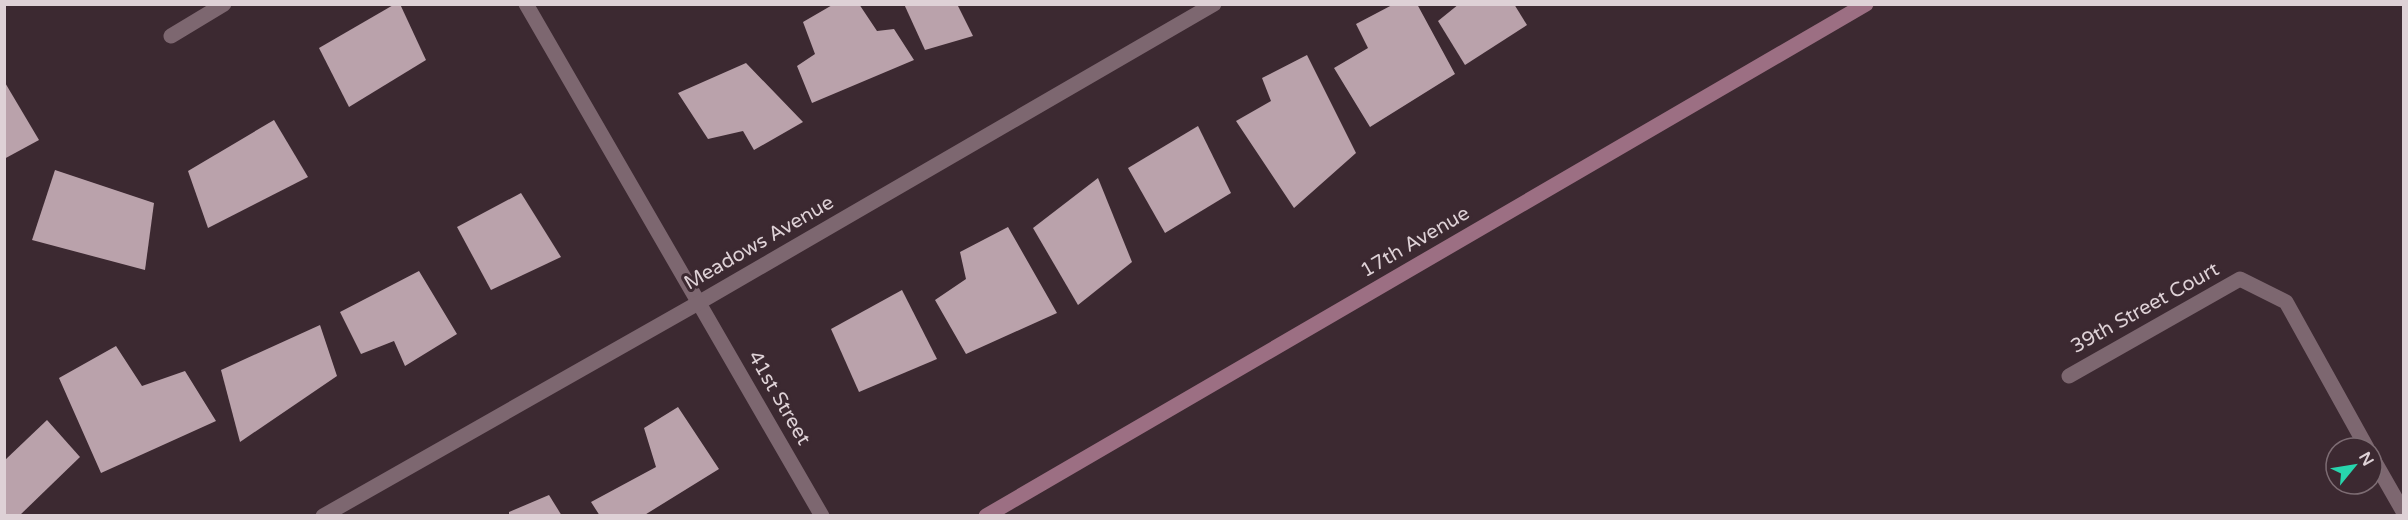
<svg xmlns="http://www.w3.org/2000/svg" width="2408" height="520" font-family="'Varela Round',sans-serif">
<style>
.building{fill:#baa2ab}
.lines{fill:none;stroke-linecap:round;stroke-linejoin:round}
.minor{stroke:#7d6770;stroke-width:15}
.secondary{stroke:#9c6f83;stroke-width:15}
.labels{text-anchor:middle;dominant-baseline:central;stroke-width:6;stroke-linejoin:round;paint-order:stroke}
.street-label{font-size:20px;fill:#ded1d6;stroke:#3c2931}
</style>
<rect width="100%" height="100%" fill="#3c2931"/>
<g class="building">
<polygon points="395,4 400,4 426,60 349,107 319,48"/>
<polygon points="834,4 859,4 877,31 894,29 914,60 812,103 797,66 815,54 803,22"/>
<polygon points="904,4 957,4 973,36 925,50"/>
<polygon points="1394,4 1417,4 1455,74 1370,127 1334,68 1368,48 1356,24"/>
<polygon points="1459,4 1514,4 1527,25 1465,65 1438,21"/>
<polygon points="1307,55 1356,153 1294,208 1236,121 1271,101 1262,78"/>
<polygon points="746,63 803,122 754,150 743,131 708,139 678,93"/>
<polygon points="4,81 39,140 4,159"/>
<polygon points="274,120 308,177 208,228 188,171"/>
<polygon points="1198,126 1231,193 1165,233 1128,168"/>
<polygon points="55,170 154,203 145,270 32,240"/>
<polygon points="1098,178 1132,262 1078,305 1033,228"/>
<polygon points="521,193 561,257 491,290 457,227"/>
<polygon points="1008,227 1057,313 966,354 935,300 966,279 960,252"/>
<polygon points="419,271 457,334 405,366 394,341 361,354 340,312"/>
<polygon points="902,290 937,359 859,392 831,329"/>
<polygon points="320,325 337,376 240,442 221,370"/>
<polygon points="116,346 142,386 185,371 216,421 101,473 59,378"/>
<polygon points="678,407 719,469 643,516 600,516 591,502 656,467 644,428"/>
<polygon points="47,420 80,457 19,516 4,516 4,461"/>
<polygon points="549,495 562,516 509,516 509,512"/>
</g>
<g class="lines">
<g class="minor">
<polyline points="526,4 822,516"/>
<polyline points="171,36 224,4"/>
<polyline points="2069,376 2240,279 2286,302 2367,448"/>
<polyline points="2372,457 2404,513"/>
<polyline points="323,516 700,302 1214,4"/>
</g>
<polyline class="secondary" points="986,516 1866,4"/>
</g>
<g class="labels">
<g class="street-label">
<text transform="translate(1415 242) rotate(-30)">17th Avenue</text>
<text transform="translate(759 243) rotate(-30)">Meadows Avenue</text>
<text transform="translate(2145 308) rotate(-29)">39th Street Court</text>
<text transform="translate(779 398) rotate(60)">41st Street</text>
</g>
</g>
<rect width="2408" height="520" fill="none" stroke="#ded1d6" stroke-width="12"/>
<g transform="translate(2354 466) rotate(60)"><circle r="28" fill="#3c2931" stroke="#7d6c73" stroke-width="1.5"/>
<path d="M0-4.5L10 22L0 15L-10 22Z" fill="#28d5ad"/>
<text y="-9" font-size="16" font-weight="bold" text-anchor="middle" fill="#ded1d6">N</text>
</g>
</svg>
